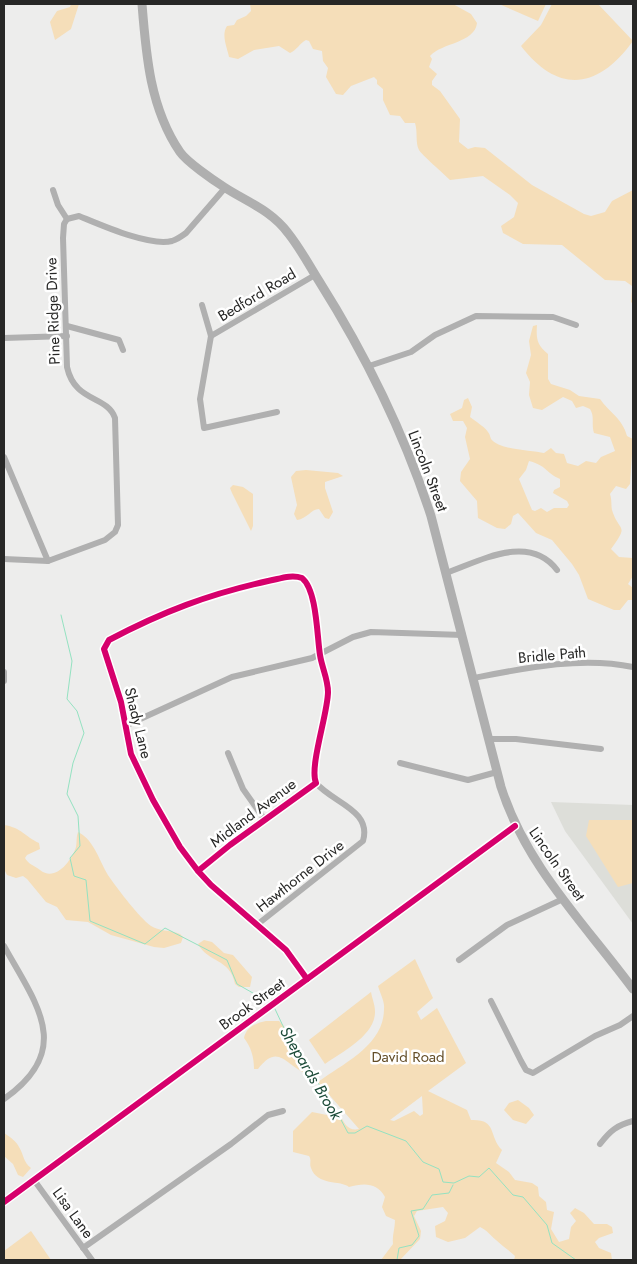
<svg xmlns="http://www.w3.org/2000/svg" width="637" height="1264" font-family="Jost,sans-serif">
<style>
.built{fill:#ddded9}
.green{fill:#f5deb9;fill-rule:evenodd}
.lines{fill:none;stroke-linecap:round;stroke-linejoin:round}
.stream{stroke:#94e2c1;stroke-width:1}
.street{stroke:#b0b0b0;stroke-width:6}
.secondary{stroke:#afafaf;stroke-width:9}
.cycleway-casing{stroke:#fff;stroke-width:9}
.cycleway{stroke:#d6006c;stroke-width:6}
.labels{text-anchor:middle;dominant-baseline:central;stroke-width:5;stroke-linejoin:round;paint-order:stroke}
.street-label{font-size:15px;fill:#272726;stroke:#fff}
.park-label{font-size:15px;fill:#634d27;stroke:#fff}
.water-label{font-size:16px;font-style:italic;fill:#1c4b38;stroke:#fff}
</style>
<rect width="100%" height="100%" fill="#ededec"/>
<polygon class="built" points="551,802 633,805 633,924 565,831"/>
<g class="green">
<polygon points="71,4 79,4 71,29 55,40 50,22 57,11 70,7"/>
<path d="M250 4H453L471 14 477 23C475 43 441 43 430 56L432 59 429 67 437 74 432 81V85L440 91 460 119 459 142 468 149 475 147 485 148 532 185 584 214 591 216 605 212 612 201 633 190V304L631 302 632 286 625 281 605 280 562 245 523 244 503 233 501 226 514 217 518 203 510 195 483 176 450 180C446 176 420 153 419 150 415 142 418 132 415 123H405L400 116 390 115 383 100V89L377 84V80L374 77 351 86 343 95 336 94 326 77 328 68 323 61 322 51 313 49 309 41 306 40C299 44 297 50 290 53L279 46 254 50 238 59 229 57C227 47 221 35 227 26L234 25 237 20 246 16 251 11Z"/>
<polygon points="499,4 546,4 538,21"/>
<path d="M552 4H598L633 41C598 89 559 95 521 46L541 25Z"/>
<path d="M537 325C536 339 537 345 548 354V379L551 384 570 390 579 396 600 399C609 412 623 419 627 436L633 439 630 484 626 489 616 486 610 494C612 500 611 505 612 510 619 533 630 523 611 549L619 557 633 558V576L628 584 633 588V600H628L620 610H614L588 599 579 575 572 564 552 540 536 533 518 513 513 516 511 524 505 529 497 528 478 518 477 501 460 481 461 472 470 459 465 437 467 428 463 421H453L450 414 462 408 464 400 468 398 472 407 470 417C476 422 484 426 488 432 490 434 490 437 491 439 499 450 532 450 544 453L551 448 556 453 564 454 567 463 578 466 586 461 596 463 601 457 615 451 610 437 594 433C591 424 595 417 590 409L583 406 576 408 572 401 563 397 542 410 533 408 529 395 530 382 526 373 531 355 529 341 533 326ZM529 461C546 465 546 473 560 479V487L554 490 553 493 567 501 569 505 567 508H554L547 512 541 508 535 511 532 510 519 479 526 470Z"/>
<path d="M306 470 338 473 343 476 325 482V488L333 512 329 519 325 518 319 509C311 509 307 519 297 520L294 514 297 505 291 477 296 471Z"/>
<polygon points="233,485 243,487 253,494 253,526 251,531 232,493 230,488"/>
<polygon points="589,820 633,820 633,883 618,887 586,836"/>
<path d="M4 825C22 828 24 836 39 843L40 849 27 855 25 858C28 864 35 866 40 870 55 882 71 862 76 847 77 842 76 837 78 832 95 840 100 864 110 878 120 892 138 916 151 926 158 931 171 930 180 934L183 937 181 943 164 948 154 947 111 935 88 922 66 920 57 907 46 902 27 879 23 876 16 878 7 875 4 869Z"/>
<path d="M204 940 212 942 224 953 233 955 252 977 250 987H239L235 984C230 958 208 963 198 944Z"/>
<path d="M415 959 433 998 417 1012 421 1020 437 1008 466 1063 428 1091 467 1110 471 1120C498 1119 488 1136 502 1150L496 1163 509 1172 515 1180 532 1183 538 1187 539 1196 546 1202 547 1210 554 1212 551 1229 559 1242 569 1239 571 1227 576 1221 570 1213 575 1208 584 1213 594 1224H607L612 1227 613 1233 599 1238 595 1242 599 1248 611 1253 612 1260H514L515 1256C509 1250 502 1246 496 1240 490 1235 488 1231 480 1227L465 1238 448 1242 436 1237 435 1226 445 1221 448 1213 443 1207 417 1211 414 1216 421 1231 420 1239 400 1260H381L393 1244C392 1235 395 1229 395 1220L386 1216 382 1207 385 1197C377 1182 363 1183 349 1187 341 1180 317 1186 311 1168 309 1163 312 1161 309 1156L293 1152V1131L312 1112 327 1115 333 1120 341 1117C345 1125 349 1131 359 1129L318 1082C344 1063 384 1045 384 1009 385 1002 380 993 378 986ZM422 1096 423 1114 420 1116 414 1111 394 1121 390 1120Z"/>
<path d="M371 992C372 998 375 1005 375 1011 376 1035 342 1052 325 1064L309 1040Z"/>
<path d="M266 1021H279L283 1025 311 1071 309 1075C285 1066 279 1042 258 1069H254C254 1057 251 1047 244 1038 246 1027 256 1023 266 1021Z"/>
<polygon points="518,1100 529,1108 534,1115 526,1124 513,1120 504,1110 509,1103"/>
<path d="M4 1133C10 1137 16 1141 19 1147 24 1155 23 1162 31 1168L23 1177 18 1175 13 1164 4 1156Z"/>
<polygon points="31,1231 51,1260 4,1260 4,1251"/>
</g>
<g class="lines">
<g class="stream">
<polyline points="61,615 72,661 67,699 77,711 84,733 73,763 67,794 78,816 80,846 70,858 74,876 86,880 90,921 145,944 165,928 227,960 237,984 267,1001"/>
<path d="M275 1009C294 1054 327 1090 348 1133H355L367 1126 406 1141 423 1162 439 1169 443 1182 454 1183 469 1176 479 1177 489 1168 513 1195 523 1197 547 1225 552 1243 576 1260"/>
<polyline points="397,1260 399,1248 412,1245 419,1236 411,1211 423,1209 432,1195 449,1193 453,1185"/>
</g>
<g class="street">
<path d="M53 190 58 205 67 219 79 216C101 225 150 247 172 241 178 239 182 236 186 233L225 188"/>
<polyline points="202,305 211,336 200,399 204,428 277,412"/>
<polyline points="67,326 119,340 123,350"/>
<polyline points="211,336 315,275"/>
<polyline points="4,338 67,336"/>
<polyline points="369,366 411,352 435,335 476,316 553,317 576,325"/>
<polyline points="4,457 48,561"/>
<path d="M4 559 48 561 105 540 115 532 118 525 115 418C107 395 75 403 67 367L63 238 64 224 67 219"/>
<path d="M446 573C480 561 529 533 557 570"/>
<polyline points="4,672 4,681"/>
<path d="M474 678C525 668 581 656 633 667"/>
<polyline points="125,726 232,677 312,658 353,637 371,632 463,635"/>
<polyline points="489,739 516,739 601,749"/>
<polyline points="228,753 243,789 265,820"/>
<polyline points="400,763 468,780 497,772"/>
<path d="M198 871 230 845 316 783C309 767 328 713 328 692 328 679 322 668 320 655 317 637 317 590 302 578 291 574 279 579 268 581 209 594 162 612 109 640L104 649 121 702 131 754 153 800 180 847 198 871 211 885 286 950 307 979"/>
<path d="M258 924 363 841C372 810 333 803 316 783"/>
<path d="M4 946C36 1004 75 1049 4 1099"/>
<polyline points="459,960 507,925 563,899"/>
<polyline points="491,1001 521,1061 526,1070 533,1073 595,1036 620,1025 633,1016"/>
<path d="M600 1144C610 1131 617 1125 633 1121"/>
<polyline points="34,1180 92,1260"/>
<polyline points="4,1202 515,826"/>
<polyline points="83,1248 231,1144 268,1115 283,1111"/>
</g>
<path class="secondary" d="M142 4C146 55 150 108 180 152 187 162 213 180 224 187 247 202 271 210 288 233 300 248 309 265 319 281 365 354 404 433 431 516L501 787C526 866 585 924 633 989"/>
<g class="cycleway-casing">
<g id="cycleway">
<path d="M198 871 230 845 316 783C309 767 328 713 328 692 328 679 322 668 320 655 317 637 317 590 302 578 291 574 279 579 268 581 209 594 162 612 109 640L104 649 121 702 131 754 153 800 180 847 198 871 211 885 286 950 307 979"/>
<polyline points="4,1202 515,826"/>
</g>
</g>
<use href="#cycleway" class="cycleway"/>
</g>
<g class="labels">
<g class="street-label">
<text transform="translate(257 295) rotate(-31)">Bedford Road</text>
<text transform="translate(53 311) rotate(-92)">Pine Ridge Drive</text>
<text transform="translate(428 471) rotate(69)">Lincoln Street</text>
<text transform="translate(552 655) rotate(-5)">Bridle Path</text>
<text transform="translate(138 723) rotate(76)">Shady Lane</text>
<text transform="translate(253 813) rotate(-37)">Midland Avenue</text>
<text transform="translate(557 864) rotate(55)">Lincoln Street</text>
<text transform="translate(300 876) rotate(-38)">Hawthorne Drive</text>
<text transform="translate(252 1004) rotate(-36)">Brook Street</text>
<text transform="translate(73 1213) rotate(54)">Lisa Lane</text>
</g>
<g class="park-label">
<text x="408" y="1057">David Road</text>
</g>
<g class="water-label">
<text transform="translate(311 1073) rotate(59)">Shepards Brook</text>
</g>
</g>
<rect width="637" height="1264" fill="none" stroke="#272726" stroke-width="10"/>
</svg>
